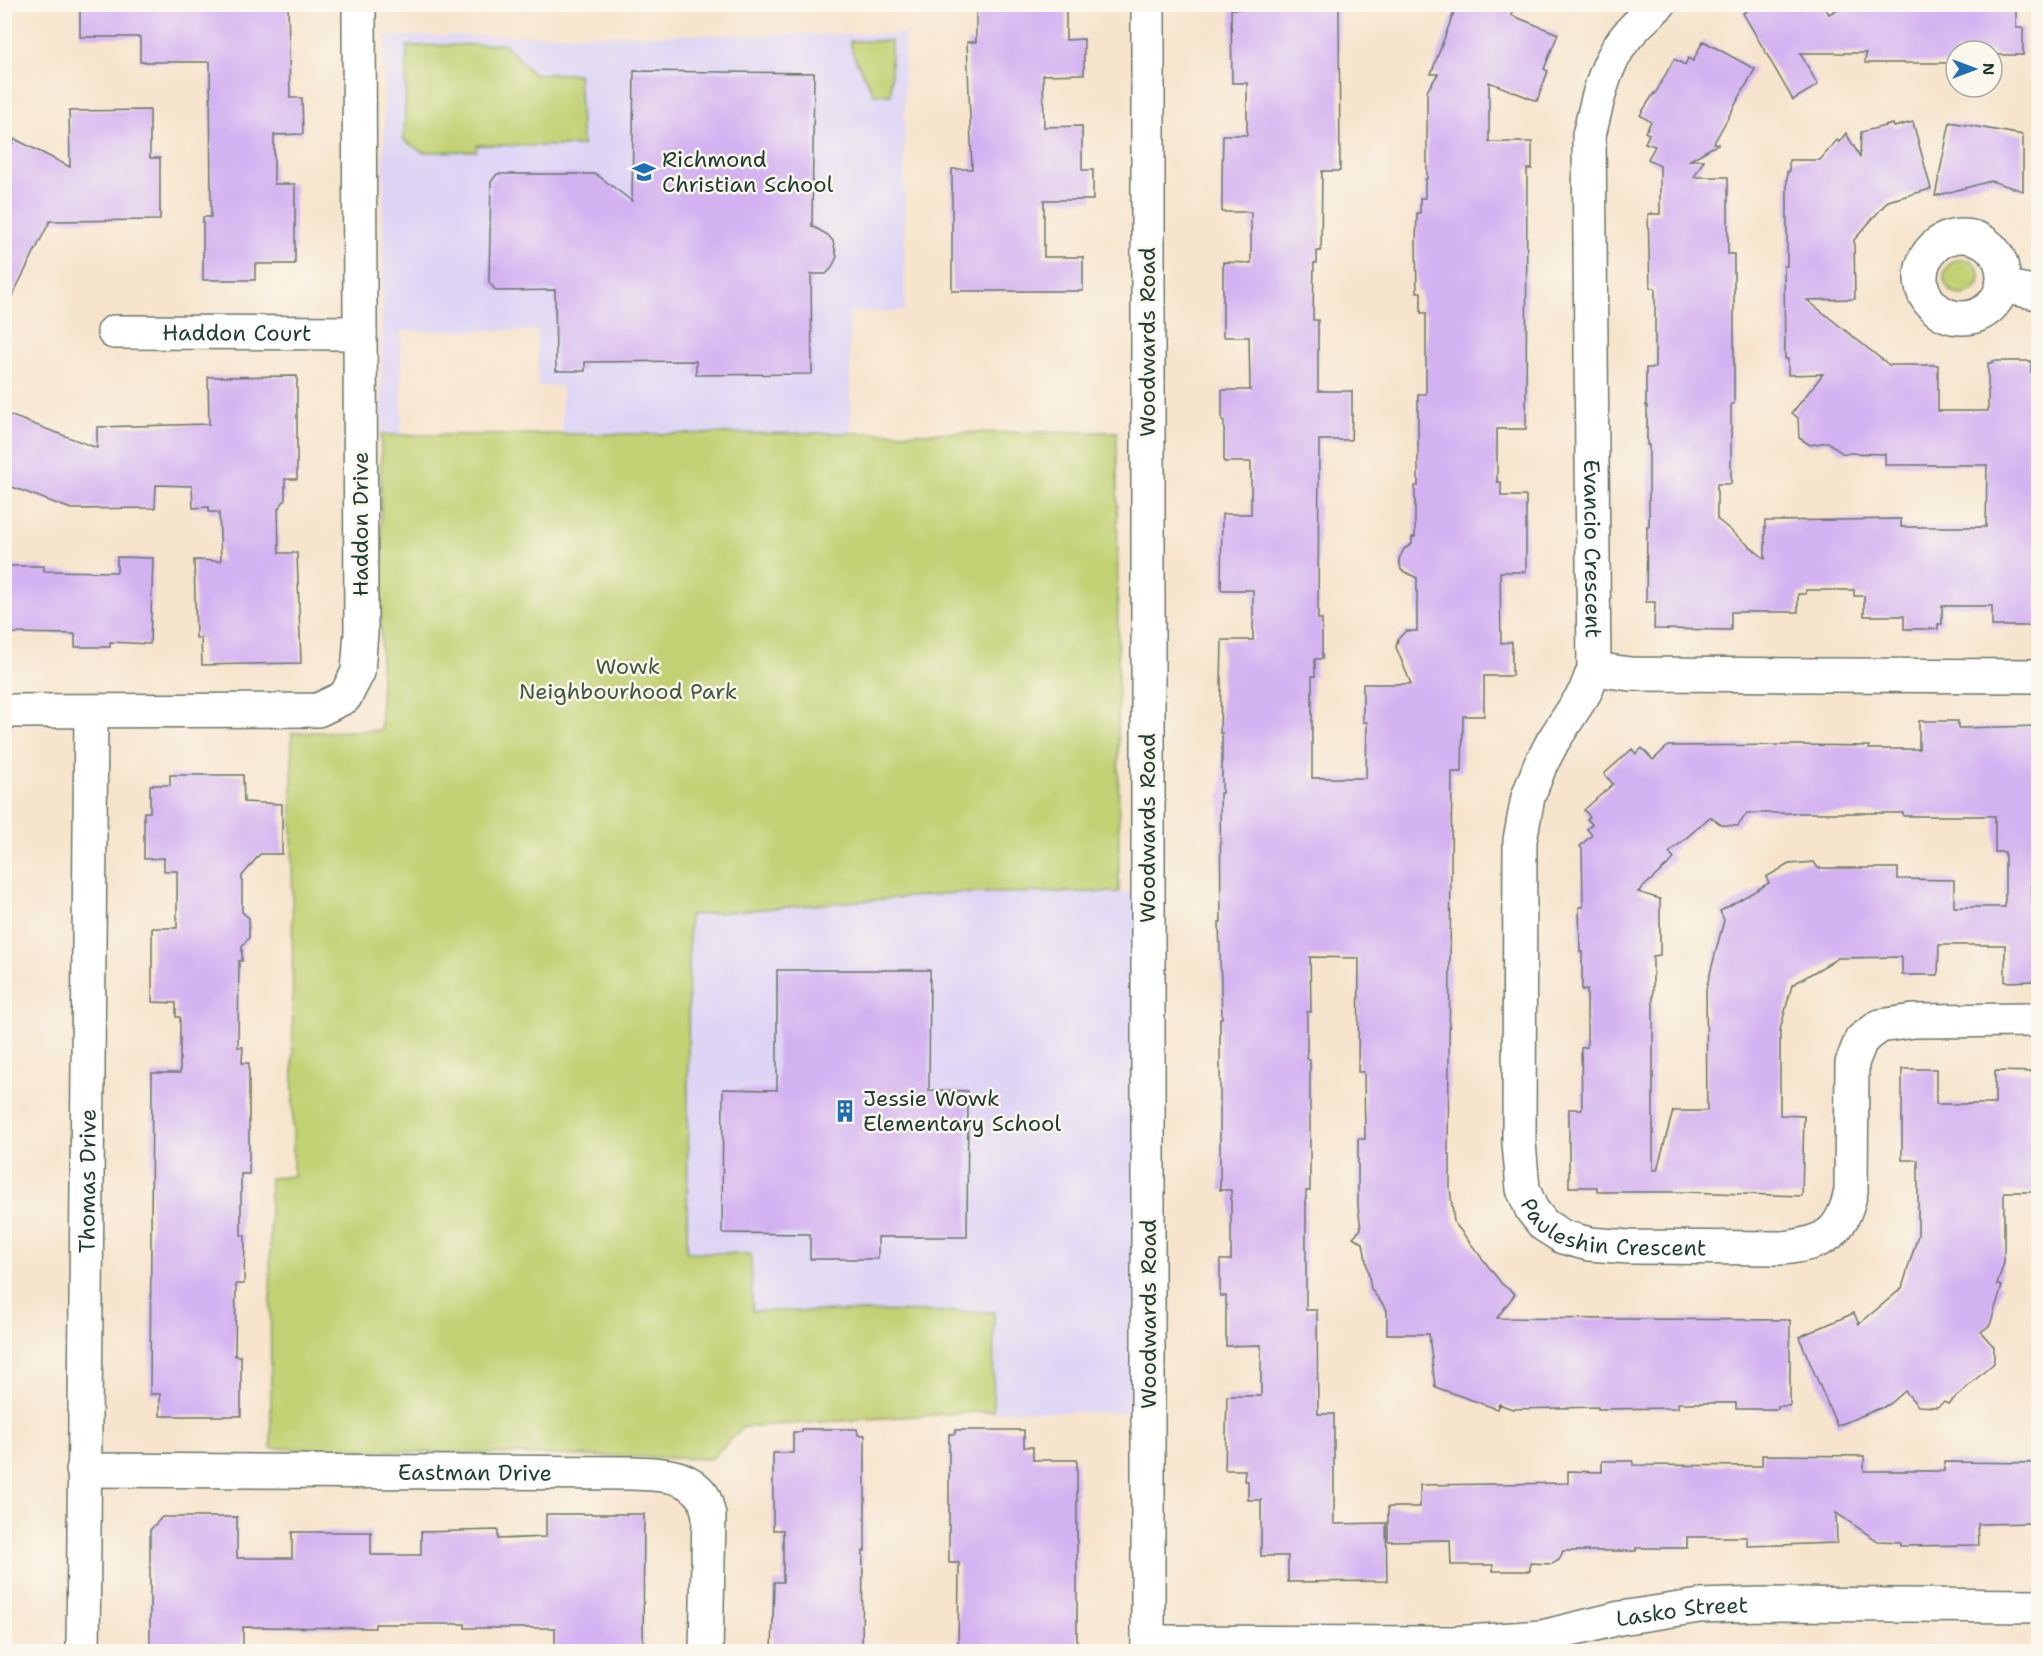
<svg xmlns="http://www.w3.org/2000/svg" width="2043" height="1656" font-family="'Shantell Sans',sans-serif">
<style>
.built{fill:#ded5f5}
.green{fill:#c1d173;stroke:#708754;stroke-width:1.5}
.building{fill:#d3b2f1;fill-rule:evenodd}
.lines{fill:none;stroke-linecap:round;stroke-linejoin:round}
.minor-casing{stroke:#6a7769;stroke-width:36}
.minor{stroke:#fff;stroke-width:33}
.labels{text-anchor:middle;dominant-baseline:central;stroke-width:5;stroke-linejoin:round;paint-order:stroke}
.poi-label{font-size:22px;fill:#1f3d34;stroke:#fbf7ec;text-anchor:start}
.street-label{font-size:22px;fill:#1f3d34;stroke:#fbf7ec}
.park-label{font-size:22px;fill:#3f5b41;stroke:#fbf7ec}
</style>
<rect width="100%" height="100%" fill="#fbf7ec"/>
<filter id="ink" filterUnits="userSpaceOnUse"><feTurbulence type="fractalNoise" baseFrequency=".0167" numOctaves="2"/><feDisplacementMap in="SourceGraphic" scale="12" xChannelSelector="R" yChannelSelector="G"/><feConvolveMatrix kernelMatrix="1 2 1 2 8 2 1 2 1" color-interpolation-filters="sRGB"/></filter>
<filter id="wash" filterUnits="userSpaceOnUse"><feTurbulence type="fractalNoise" baseFrequency=".008" numOctaves="4" result="noise"/><feDisplacementMap in="SourceGraphic" scale="24" xChannelSelector="R" yChannelSelector="G"/><feGaussianBlur stdDeviation="1.35" result="paint"/><feColorMatrix in="noise" values="0 0 0 0 0 0 0 0 0 0 0 0 0 0 0 0 0 1.4 0 .05"/><feComposite in="paint" operator="in"/></filter>
<g filter="url(#wash)">
<rect width="100%" height="100%" fill="#f6e4cc"/>
<g class="built">
<polygon points="904,34 905,308 905,311 849,312 851,434 562,435 562,386 538,386 537,330 401,331 402,436 381,435 385,36"/>
<polygon points="1119,892 1144,893 1143,1413 993,1411 994,1312 752,1311 687,1252 689,915 957,893"/>
</g>
<g class="green">
<path d="M850 41H891V95L874 94C866 77 852 58 850 41Z"/>
<polygon points="505,44 533,74 578,74 582,146 477,145 476,151 422,152 404,140 407,46"/>
<circle cx="1962" cy="277" r="18"/>
<polygon points="1117,432 1119,892 957,893 689,915 687,1252 751,1254 752,1311 994,1312 993,1411 743,1427 711,1459 271,1448 270,1178 293,1176 292,733 381,730 381,435"/>
</g>
<g id="blocks">
<g class="building">
<polygon points="80,4 288,4 290,98 302,98 303,134 274,135 274,184 295,184 295,264 255,264 255,280 203,280 203,217 211,217 210,62 140,62 140,37 80,37"/>
<polygon points="976,4 1066,4 1066,40 1084,39 1084,74 1043,75 1044,127 1082,126 1082,170 1093,170 1093,200 1044,200 1044,257 1083,257 1083,291 952,291 952,169 972,169 967,42 976,42"/>
<polygon points="1251,4 1339,6 1340,171 1322,171 1321,251 1317,251 1317,263 1314,263 1313,320 1318,320 1318,391 1352,391 1352,416 1351,440 1319,440 1318,619 1322,619 1322,659 1315,659 1315,676 1312,676 1312,778 1366,778 1367,722 1363,722 1363,684 1411,684 1396,647 1398,639 1406,631 1417,631 1417,578 1401,570 1399,559 1404,549 1412,544 1412,537 1415,537 1415,486 1418,486 1418,394 1426,394 1426,313 1421,313 1421,292 1417,292 1416,243 1417,213 1420,213 1420,198 1425,198 1425,179 1427,179 1427,91 1438,74 1431,74 1457,4 1515,4 1511,15 1558,34 1544,69 1548,71 1537,101 1489,82 1489,142 1532,142 1532,169 1527,169 1526,429 1497,429 1497,482 1501,482 1501,496 1526,496 1526,572 1500,572 1501,643 1512,642 1512,676 1484,676 1484,716 1463,716 1462,772 1452,772 1448,1154 1450,1154 1450,1188 1454,1222 1502,1284 1515,1294 1497,1318 1790,1320 1790,1406 1778,1406 1778,1409 1736,1409 1736,1403 1678,1403 1678,1408 1598,1409 1598,1407 1512,1409 1499,1404 1497,1409 1435,1387 1429,1334 1387,1334 1387,1310 1371,1289 1363,1243 1353,1237 1361,1229 1358,1207 1358,1139 1365,1139 1364,1072 1358,1072 1359,958 1310,957 1311,1012 1307,1012 1307,1059 1310,1060 1310,1191 1306,1191 1306,1310 1317,1310 1318,1414 1334,1414 1334,1524 1386,1523 1387,1581 1288,1582 1288,1556 1261,1556 1261,1500 1248,1500 1248,1481 1244,1481 1245,1470 1225,1470 1227,1396 1261,1396 1261,1345 1226,1346 1226,1296 1220,1296 1220,1260 1231,1260 1231,1190 1220,1190 1220,1018 1222,1018 1219,922 1221,922 1220,793 1222,793 1222,733 1220,733 1222,640 1253,640 1253,590 1221,590 1222,514 1251,514 1251,462 1224,462 1224,421 1222,421 1222,390 1250,390 1249,337 1223,337 1223,262 1251,263 1251,212 1222,212 1222,177 1223,135 1247,135 1247,83 1232,83 1231,9 1251,9"/>
<polygon points="1758,4 1823,4 1829,14 1843,6 2016,4 2016,28 2023,28 2023,55 1992,55 1992,51 1956,51 1956,63 1865,63 1866,53 1800,53 1818,85 1793,100 1743,13"/>
<polygon points="1703,41 1755,69 1714,143 1718,144 1690,160 1704,160 1694,177 1728,177 1728,254 1734,254 1734,404 1731,404 1731,484 1717,484 1717,519 1765,559 1765,521 1901,519 1901,527 1986,527 1987,465 1885,465 1885,454 1842,453 1828,442 1810,445 1799,438 1798,418 1792,413 1823,374 1788,375 1788,359 1785,359 1784,266 1787,266 1787,172 1789,172 1789,160 1820,160 1837,140 1839,142 1846,133 1860,157 1861,132 1893,124 1894,127 1913,122 1931,189 1888,201 1854,240 1855,299 1807,300 1889,365 1938,365 1938,411 1988,411 1988,363 1992,363 1992,361 2031,361 2031,372 2038,372 2038,465 2036,465 2038,626 1992,626 1992,606 1942,606 1942,624 1938,624 1938,629 1904,629 1904,616 1864,616 1864,596 1854,596 1854,590 1806,590 1806,594 1798,594 1798,612 1731,612 1731,630 1654,629 1655,602 1646,602 1647,526 1649,526 1649,445 1647,445 1647,406 1646,406 1646,368 1655,368 1655,288 1650,288 1648,214 1660,214 1660,166 1648,159 1655,146 1645,143 1649,134 1645,132 1651,122 1640,115 1654,93 1655,94 1674,59 1685,65 1688,58 1693,61"/>
<polygon points="634,71 814,73 812,226 828,235 833,241 837,257 831,269 826,274 811,274 812,374 696,375 696,361 585,362 585,371 556,371 555,290 496,291 489,282 491,182 497,174 596,174 632,201"/>
<polygon points="150,110 150,158 160,158 160,220 50,221 4,312 4,160 15,139 70,167 69,111"/>
<polygon points="1950,122 2023,135 2023,191 1991,181 1935,196"/>
<polygon points="297,376 297,479 285,479 285,500 278,509 279,553 297,553 301,663 202,665 201,638 196,638 194,560 221,561 219,512 209,512 209,507 193,508 192,486 156,485 155,508 71,509 4,484 4,413 97,448 97,427 209,424 208,377"/>
<polygon points="117,557 153,558 150,644 110,642 110,647 75,647 75,634 4,633 4,566 44,566 44,571 117,572"/>
<path d="M1919 721H1958V728L2038 726V852H2031L2032 901H2038V981L2005 982V945H1939L1938 975H1902V957L1838 958 1792 985 1780 1030V1115L1804 1116 1802 1196 1686 1192H1597V1187H1569V1109H1582L1581 1048 1587 1047V989L1582 990V952H1580L1579 907H1583L1582 849 1580 846 1592 835 1587 829 1592 824 1587 819 1590 817 1584 810 1613 784 1604 774 1632 749 1636 754 1642 748 1653 760 1668 746 1799 745 1869 746V749H1919ZM1747 813H1903V816H1995V852H2005V907H1954V880L1898 879V868H1818L1814 862 1789 864 1766 877 1769 883 1720 911 1724 920 1706 989 1707 1111H1673L1657 1170H1653V956L1660 955V899L1638 892 1674 859 1669 853 1710 817 1722 825 1738 826Z"/>
<polygon points="170,775 243,775 244,802 282,804 282,854 260,854 242,876 242,912 249,918 249,938 242,946 242,961 239,961 238,1047 243,1047 242,1063 249,1063 249,1174 241,1174 241,1235 245,1235 244,1284 236,1284 235,1356 241,1356 241,1416 160,1416 160,1394 150,1394 152,1073 180,1073 180,1017 176,1017 176,1003 152,1002 152,928 177,928 177,871 164,871 164,858 144,859 144,812 150,812 150,785 170,785"/>
<polygon points="777,970 930,970 929,1090 968,1091 967,1237 878,1237 878,1259 810,1259 810,1234 722,1233 723,1089 777,1090"/>
<polygon points="1902,1069 1936,1069 1936,1104 1995,1104 1995,1071 2038,1072 2038,1192 2004,1192 2004,1263 1997,1285 2002,1286 1990,1325 1981,1332 1994,1347 1994,1363 1948,1404 1944,1402 1937,1407 1918,1406 1905,1391 1890,1404 1837,1426 1799,1337 1854,1313 1859,1324 1902,1288 1918,1235 1918,1160 1902,1160"/>
<polygon points="802,1429 857,1429 858,1435 865,1435 865,1551 863,1551 862,1652 772,1652 774,1582 783,1582 783,1530 773,1530 773,1453 793,1453 793,1432 802,1432"/>
<polygon points="955,1430 1024,1430 1024,1447 1033,1447 1033,1460 1077,1460 1077,1652 958,1652 959,1563 949,1563 949,1434 955,1434"/>
<polygon points="1762,1455 1864,1456 1864,1471 1944,1471 1944,1462 2038,1463 2038,1523 1978,1524 1979,1545 1900,1546 1900,1542 1878,1541 1836,1513 1837,1543 1747,1546 1747,1537 1687,1537 1687,1548 1636,1548 1636,1551 1563,1551 1559,1560 1552,1564 1530,1563 1530,1571 1493,1571 1493,1565 1451,1565 1450,1540 1388,1541 1388,1507 1420,1507 1420,1485 1568,1483 1568,1471 1602,1472 1602,1461 1633,1461 1633,1465 1762,1466"/>
<polygon points="546,1514 644,1514 643,1652 555,1652 555,1628 465,1628 465,1624 375,1624 375,1628 243,1627 243,1652 150,1652 150,1530 162,1517 237,1517 237,1558 292,1558 292,1532 371,1532 371,1555 421,1555 421,1532 498,1530 498,1539 546,1537"/>
</g>
</g>
</g>
<g filter="url(#ink)">
<use href="#blocks" fill-opacity="0" stroke="#6a7769" stroke-width="1.5"/>
<g class="lines">
<g class="minor-casing">
<g id="minor">
<path id="s1" d="M1659 4C1643 19 1625 34 1615 54 1601 78 1596 108 1589 135L1594 669 1585 692 1553 741 1540 766 1528 797 1520 840 1519 1143 1523 1189 1532 1210 1544 1225 1563 1237 1589 1244 1629 1247 1783 1248C1825 1243 1842 1234 1851 1191L1852 1063 1861 1040 1880 1026 1913 1021 2038 1020"/>
<circle cx="1962" cy="277" r="41"/>
<polyline points="2002,286 2038,293"/>
<path id="s2" d="M114 332 360 333"/>
<polyline points="1594,669 1630,674 2038,676"/>
<polyline points="4,711 318,710 345,697 358,672 361,632 359,4"/>
<path id="s3" d="M83 1470 632 1473C658 1474 686 1473 703 1496 706 1501 707 1509 709 1515L706 1652"/>
<path id="s4" d="M1148 1642 1453 1643 1542 1637 1620 1618 1700 1606 1762 1604 2038 1606"/>
<path id="s5" d="M83 1652 91 712"/>
<polyline points="1148,1652 1148,4"/>
</g>
</g>
<use href="#minor" class="minor"/>
</g>
</g>
<defs>
<g id="school-bare" transform="scale(1.8)"><path d="M0-5L7-2L0 1L-7-2ZM-4 1L0 2.5L4 1V4Q0 6-4 4Z" fill="#1f6fb2" stroke="#fbf7ec" stroke-width="2.5" paint-order="stroke"/></g>
<g id="building-bare" transform="scale(1.8)"><path d="M-4-6H4V6H1V3H-1V6H-4ZM-2.5-4.3h1.7v1.8h-1.7ZM.8-4.3h1.7v1.8H.8ZM-2.5-1h1.7V.8h-1.7ZM.8-1h1.7V.8H.8Z" fill="#1f6fb2" stroke="#fbf7ec" stroke-width="2.5" paint-order="stroke"/></g>
</defs>
<g fill-rule="evenodd">
<use href="#school-bare" x="644" y="172"/>
<use href="#building-bare" x="845" y="1111"/>
</g>
<g class="labels">
<g class="poi-label">
<text x="662" y="159">Richmond<tspan x="662" dy="25">Christian School</tspan></text>
<text x="863" y="1098">Jessie Wowk<tspan x="863" dy="25">Elementary School</tspan></text>
</g>
<g class="street-label">
<text stroke="none"><textPath href="#s2" startOffset="123">Haddon Court</textPath></text>
<text transform="translate(1147 342) rotate(-90)">Woodwards Road</text>
<text transform="translate(360 524) rotate(-90)">Haddon Drive</text>
<text stroke="none"><textPath href="#s1" startOffset="566">Evancio Crescent</textPath></text>
<text transform="translate(1147 828) rotate(-90)">Woodwards Road</text>
<text stroke="none"><textPath href="#s5" startOffset="471">Thomas Drive</textPath></text>
<text stroke="none"><textPath href="#s1" startOffset="1334">Pauleshin Crescent</textPath></text>
<text transform="translate(1148 1314) rotate(-90)">Woodwards Road</text>
<text stroke="none"><textPath href="#s3" startOffset="392">Eastman Drive</textPath></text>
<text stroke="none"><textPath href="#s4" startOffset="537">Lasko Street</textPath></text>
</g>
<g class="park-label">
<text x="628" y="666">Wowk<tspan x="628" dy="25">Neighbourhood Park</tspan></text>
</g>
</g>
<rect width="2043" height="1656" fill="none" stroke="#fbf7ec" stroke-width="24"/>
<g transform="translate(1974 69) rotate(90)"><circle r="28" fill="#fbf7ec" stroke="#a3ada2" stroke-width="1.5"/>
<path d="M0-4.5L10 22L0 15L-10 22Z" fill="#1f6fb2"/>
<text y="-9" font-size="16" font-weight="bold" text-anchor="middle" fill="#1f3d34">N</text>
</g>
</svg>
